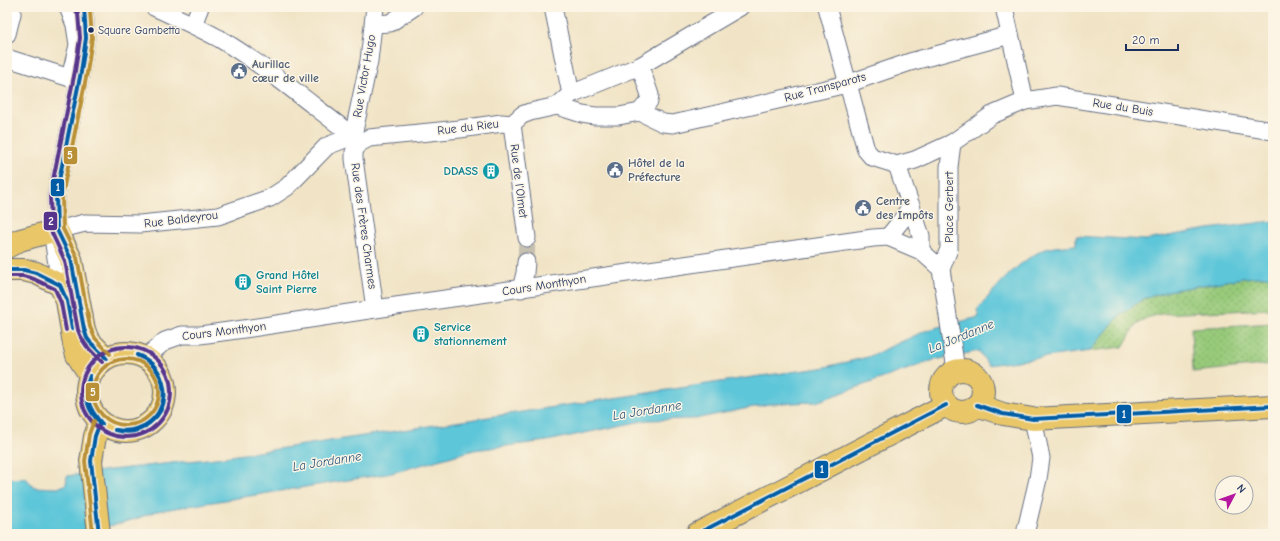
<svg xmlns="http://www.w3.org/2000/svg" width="1280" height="541" font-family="'Comic Neue',sans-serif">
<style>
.park{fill:url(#park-dots);stroke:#5a7c6c}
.water{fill:#5dc6d9;stroke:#3c7a9c}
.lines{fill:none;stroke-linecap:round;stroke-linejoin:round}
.minor-tunnel{stroke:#c6c0b1;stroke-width:17;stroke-dasharray:17 8;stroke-linecap:butt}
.minor-casing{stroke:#666e82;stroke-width:19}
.major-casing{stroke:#666e82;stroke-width:24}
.minor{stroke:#fff;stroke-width:17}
.major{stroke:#e9c769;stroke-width:22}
.bus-1-casing{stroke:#fcf5e5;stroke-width:7}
.bus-2-casing{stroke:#fcf5e5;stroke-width:7}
.bus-3-casing{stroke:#fcf5e5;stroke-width:7}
.bus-1{stroke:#005da5;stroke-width:4}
.bus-2{stroke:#56348b;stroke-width:4}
.bus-3{stroke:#b99036;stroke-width:4}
.bus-dot{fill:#1b2f5e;stroke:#fcf5e5;stroke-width:1.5}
.labels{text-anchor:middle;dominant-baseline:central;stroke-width:3;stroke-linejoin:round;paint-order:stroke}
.bus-label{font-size:11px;fill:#1b2f5e;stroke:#fcf5e5;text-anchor:start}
.service-label{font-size:12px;font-weight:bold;fill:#4e5e75;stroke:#fcf5e5;text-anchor:start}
.street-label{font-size:12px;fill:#1b2f5e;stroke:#fcf5e5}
.culture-label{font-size:12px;font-weight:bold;fill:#0d838f;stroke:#fcf5e5;text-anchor:start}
.water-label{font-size:13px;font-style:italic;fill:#2c557d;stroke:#fcf5e5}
.line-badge{stroke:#fcf5e5;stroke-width:1.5}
.badge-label{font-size:11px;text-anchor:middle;font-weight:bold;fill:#fff}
</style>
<defs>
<pattern id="park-dots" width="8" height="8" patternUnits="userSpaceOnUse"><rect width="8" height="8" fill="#98ca7a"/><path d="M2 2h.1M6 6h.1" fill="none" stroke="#7ba467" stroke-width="1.8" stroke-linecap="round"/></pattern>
</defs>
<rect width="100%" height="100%" fill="#fcf5e5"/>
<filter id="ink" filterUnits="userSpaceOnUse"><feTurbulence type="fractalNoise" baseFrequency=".025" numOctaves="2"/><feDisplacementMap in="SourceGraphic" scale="8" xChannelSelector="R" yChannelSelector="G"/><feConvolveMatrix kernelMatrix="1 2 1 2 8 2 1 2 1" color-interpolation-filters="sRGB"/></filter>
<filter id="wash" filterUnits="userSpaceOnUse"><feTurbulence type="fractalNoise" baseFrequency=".012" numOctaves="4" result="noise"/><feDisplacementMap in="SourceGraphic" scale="16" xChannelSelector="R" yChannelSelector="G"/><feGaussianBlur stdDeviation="0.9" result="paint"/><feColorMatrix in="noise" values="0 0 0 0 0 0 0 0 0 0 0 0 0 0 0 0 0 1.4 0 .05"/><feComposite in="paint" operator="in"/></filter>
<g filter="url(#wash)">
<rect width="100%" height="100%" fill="#f1e4c6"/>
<g class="park">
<polygon points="1273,276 1273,309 1161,314 1146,318 1135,326 1123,347 1090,351 1118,317 1143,299 1168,291 1243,278"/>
<polygon points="1273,323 1273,364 1193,372 1191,328"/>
</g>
<path class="water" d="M1273 221V276L1243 278 1168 291 1143 299 1118 317 1090 351 988 365 979 351 934 360 816 402 769 404 694 419 647 420 547 441 474 450 392 473 157 511C146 515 134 520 122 523 89 531 40 539 7 532V479L26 478 34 487 58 488 66 484 67 476 102 471 224 457 753 377 821 368 868 357 927 330 979 317 977 310C995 289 1019 259 1046 249 1055 246 1067 246 1076 245V236L1146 240 1208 229Z"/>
</g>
<g filter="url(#ink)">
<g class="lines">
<polyline class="minor-tunnel" points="526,262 527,238"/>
<g class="minor-casing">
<g id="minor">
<path d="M154 7C176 17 198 27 220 39 267 67 309 103 353 136L358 143"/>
<polyline points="553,7 571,94"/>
<polyline points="827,7 866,150 872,157 897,165 915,160 952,143"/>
<polyline points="1004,7 1025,101"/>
<polyline points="374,24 390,23 414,7"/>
<polyline points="193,25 200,7"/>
<polyline points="7,34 12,14 12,7"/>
<polyline points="7,58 70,78 78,45 75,25 68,7"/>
<polyline points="557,106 582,114 595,116 619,116 640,112 649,101 650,95 640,66"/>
<polyline points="640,112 663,123 673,124 847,84 910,62 1010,35"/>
<polyline points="512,124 527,238"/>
<polyline points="353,136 369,61 375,7"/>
<polyline points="358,144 369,138 460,129 502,123 512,124 522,115 530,112 557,106 571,94 640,66 740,7"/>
<polyline points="358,144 354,152 354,159 375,309"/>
<polyline points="911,206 921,236 921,251"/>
<polyline points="57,230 85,223 140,224 218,216 270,198 287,187 327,146 353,136"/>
<polyline points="888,237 901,221 911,206 897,165"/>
<polyline points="60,285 54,244 57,230 56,195 81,72 86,38 84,7"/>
<polyline points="521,289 525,273 526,262"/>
<polyline points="145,358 165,341 182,335 200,335 251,328 375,309 873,238 888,237 921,251 941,269"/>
<polyline points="956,370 941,269 949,249 949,167 952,143 992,115 1025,101 1057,96 1273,131"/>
<polyline points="1025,534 1038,479 1041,458 1033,419"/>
</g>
</g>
<g class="major-casing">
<g id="major">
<polyline points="7,247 20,240 57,230 71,259 84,329 87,338 90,342 106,358"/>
<polyline points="7,270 24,270 36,273 60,285 67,301 74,344 77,355 90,375"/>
<circle cx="126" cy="392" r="39"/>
<circle cx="962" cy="391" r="21"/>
<polyline points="977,405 1003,414 1033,419 1273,406"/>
<polyline points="99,534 91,461 95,436 100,423"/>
<polyline points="697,534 946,405"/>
</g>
</g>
<use href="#minor" class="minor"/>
<use href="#major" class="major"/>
<g class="bus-1-casing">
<g id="bus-1">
<polyline points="84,7 86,38 81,72 56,195 57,230 71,259 84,329 87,338 90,342 106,358"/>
<polyline points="7,270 24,270 36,273 60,285 67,301 72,329"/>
<path d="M137 355C165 365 176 405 149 423"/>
<path d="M137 355C140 357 144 358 148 361 164 372 168 395 159 411 157 416 152 420 149 423"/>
<path d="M90 376C85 397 87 407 102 424"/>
<path d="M90 376C82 393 87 412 102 424"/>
<polyline points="977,405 1003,414 1033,419 1273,406"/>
<path d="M115 430C127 432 139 430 149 423"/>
<path d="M115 430C127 433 140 432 149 423"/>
<polyline points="99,534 91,461 95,436 100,423"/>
<polyline points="697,534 946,405"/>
</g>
</g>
<g class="bus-2-casing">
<g id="bus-2">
<path d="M76 11 78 13 80 38 75 71 50 195 51 231 65 261 78 330C83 345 91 351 102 362"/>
<polyline points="7,276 23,276 34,279 55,289 61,303 66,330"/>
<circle cx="126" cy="392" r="45"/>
</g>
</g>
<g class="bus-3-casing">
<g id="bus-3">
<polyline points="88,7 90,11 92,38 87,73 62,196 63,229 77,257 90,327 95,338 110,354"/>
<circle cx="126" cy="392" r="33"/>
<polyline points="93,534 85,461 89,434 94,421"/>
</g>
</g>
<use href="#bus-1" class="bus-1"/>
<use href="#bus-2" class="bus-2"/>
<use href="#bus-3" class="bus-3"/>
</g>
</g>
<defs>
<g id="civic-disc" transform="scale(0.9)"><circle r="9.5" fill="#5c6f8a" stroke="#fcf5e5"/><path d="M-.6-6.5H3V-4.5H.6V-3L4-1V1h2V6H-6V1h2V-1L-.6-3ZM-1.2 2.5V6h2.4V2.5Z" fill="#fff"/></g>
<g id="building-disc" transform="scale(0.9)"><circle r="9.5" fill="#0f9aa8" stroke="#fcf5e5"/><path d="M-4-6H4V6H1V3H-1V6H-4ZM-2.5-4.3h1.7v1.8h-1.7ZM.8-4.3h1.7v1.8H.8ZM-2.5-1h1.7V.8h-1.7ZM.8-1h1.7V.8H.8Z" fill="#fff"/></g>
</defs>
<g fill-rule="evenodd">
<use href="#civic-disc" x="239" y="71"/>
<use href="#civic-disc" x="615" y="170"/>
<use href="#building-disc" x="491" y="171"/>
<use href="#civic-disc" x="863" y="208"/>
<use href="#building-disc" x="243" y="282"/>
<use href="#building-disc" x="421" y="334"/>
</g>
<circle class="bus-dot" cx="91" cy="30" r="3.5"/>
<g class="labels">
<g class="bus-label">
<text x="98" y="30">Square Gambetta</text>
</g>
<g class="service-label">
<text x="252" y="64">Aurillac<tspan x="252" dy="14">cœur de ville</tspan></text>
<text x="628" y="163">Hôtel de la<tspan x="628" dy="14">Préfecture</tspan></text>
<text x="876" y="201">Centre<tspan x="876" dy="14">des Impôts</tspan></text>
</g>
<g class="street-label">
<text transform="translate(364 76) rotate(-80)">Rue Victor Hugo</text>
<text transform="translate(825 87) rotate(-15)">Rue Transparots</text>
<text transform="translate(1123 107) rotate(9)">Rue du Buis</text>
<text transform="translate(468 127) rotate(-7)">Rue du Rieu</text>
<text transform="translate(519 181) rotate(83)">Rue de l'Olmet</text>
<text transform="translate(949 207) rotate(-90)">Place Gerbert</text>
<text transform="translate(181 219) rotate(-7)">Rue Baldeyrou</text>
<text transform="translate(364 226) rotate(82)">Rue des Frères Charmes</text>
<text transform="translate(544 285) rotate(-9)">Cours Monthyon</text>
<text transform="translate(224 331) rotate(-7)">Cours Monthyon</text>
</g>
<g class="culture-label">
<text x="478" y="171" text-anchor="end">DDASS</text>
<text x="256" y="275">Grand Hôtel<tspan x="256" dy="14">Saint Pierre</tspan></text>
<text x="434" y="327">Service<tspan x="434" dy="14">stationnement</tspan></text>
</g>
<g class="water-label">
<text transform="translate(961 336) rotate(-22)">La Jordanne</text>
<text transform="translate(647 410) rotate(-9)">La Jordanne</text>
<text transform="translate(327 461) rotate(-9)">La Jordanne</text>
</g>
</g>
<g class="line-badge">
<rect x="63" y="146" width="15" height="19" rx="4" fill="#b99036"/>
<rect x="50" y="178" width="15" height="19" rx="4" fill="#005da5"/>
<rect x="43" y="211" width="15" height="20" rx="4" fill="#56348b"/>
<rect x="85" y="382" width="15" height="20" rx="4" fill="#b99036"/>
<rect x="1116" y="404" width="16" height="20" rx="4" fill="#005da5"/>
<rect x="814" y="460" width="15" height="19" rx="4" fill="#005da5"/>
</g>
<g class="badge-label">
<text x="70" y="159">5</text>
<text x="58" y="191">1</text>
<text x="51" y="225">2</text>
<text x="93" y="396">5</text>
<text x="1124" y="418">1</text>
<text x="822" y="473">1</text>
</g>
<rect width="1280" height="541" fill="none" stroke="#fcf5e5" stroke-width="24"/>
<g transform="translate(1234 495) rotate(49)"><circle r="19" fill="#fcf5e5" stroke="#a2a6af"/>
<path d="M0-3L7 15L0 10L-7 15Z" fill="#b5179e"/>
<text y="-6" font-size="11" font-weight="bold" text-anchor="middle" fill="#1b2f5e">N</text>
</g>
<path d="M1126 44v6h52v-6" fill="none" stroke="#1b2f5e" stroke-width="2"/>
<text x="1132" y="44" font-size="12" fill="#1b2f5e" stroke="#fcf5e5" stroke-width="3" paint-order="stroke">20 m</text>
</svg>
